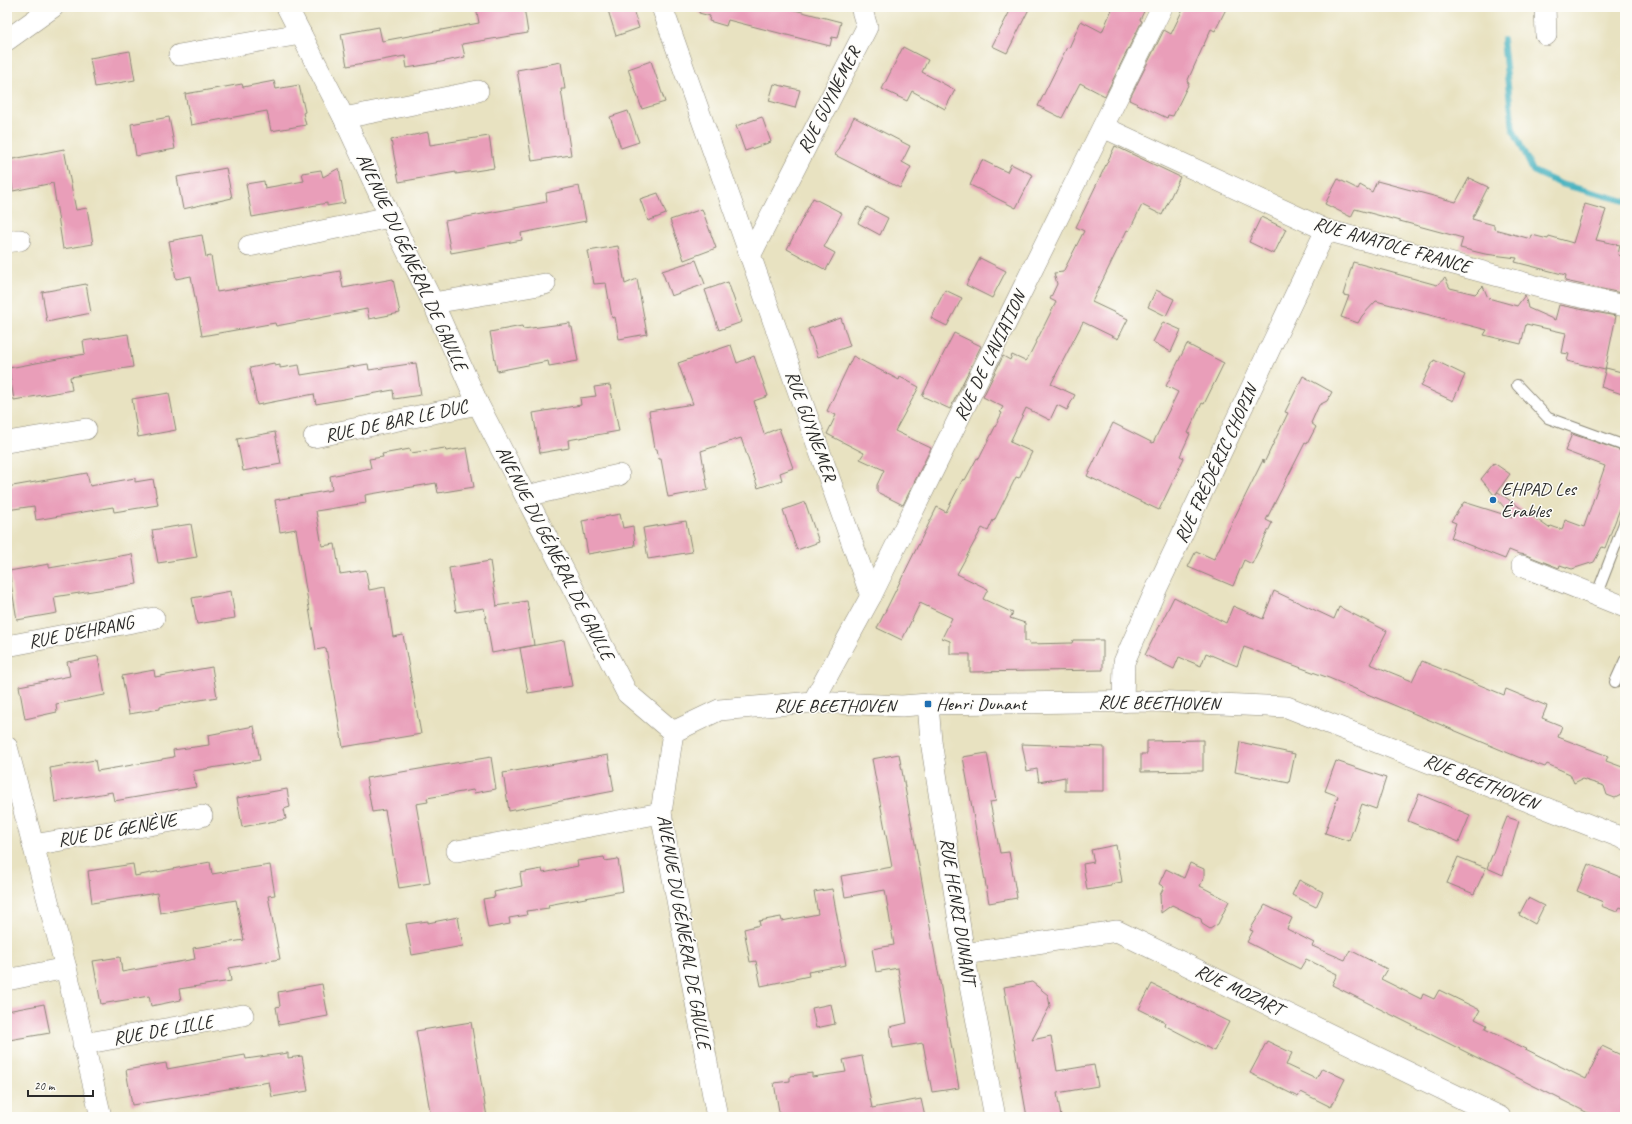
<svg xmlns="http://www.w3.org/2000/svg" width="1632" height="1124" font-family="Caveat,sans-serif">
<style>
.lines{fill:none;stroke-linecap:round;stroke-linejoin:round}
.stream{stroke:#42b0be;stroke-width:6}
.building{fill:#e99eb9}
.lane-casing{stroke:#8a8676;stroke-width:12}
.street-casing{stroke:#8a8676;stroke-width:22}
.lane{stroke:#fff;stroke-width:10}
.street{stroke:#fff;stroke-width:21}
.poi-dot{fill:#1f6fb2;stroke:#fdfcf7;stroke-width:1.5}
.labels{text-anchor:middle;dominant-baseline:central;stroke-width:3;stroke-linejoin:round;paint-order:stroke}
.street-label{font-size:19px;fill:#2b2b2b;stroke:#fdfcf7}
.poi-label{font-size:19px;fill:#2b2b2b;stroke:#fdfcf7;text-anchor:start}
</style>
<rect width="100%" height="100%" fill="#fdfcf7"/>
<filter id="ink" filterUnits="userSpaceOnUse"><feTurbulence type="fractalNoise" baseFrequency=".025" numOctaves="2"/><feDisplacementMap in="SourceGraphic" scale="8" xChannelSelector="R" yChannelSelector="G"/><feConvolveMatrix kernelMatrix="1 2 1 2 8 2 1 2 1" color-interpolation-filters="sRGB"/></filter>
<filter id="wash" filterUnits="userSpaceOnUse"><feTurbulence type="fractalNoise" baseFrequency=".012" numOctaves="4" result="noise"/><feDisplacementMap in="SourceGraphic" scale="16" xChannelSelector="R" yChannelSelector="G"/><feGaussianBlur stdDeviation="0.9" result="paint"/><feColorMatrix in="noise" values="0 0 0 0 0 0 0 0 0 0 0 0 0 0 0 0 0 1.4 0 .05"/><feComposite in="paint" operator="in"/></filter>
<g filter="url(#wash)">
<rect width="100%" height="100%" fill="#e8e2c1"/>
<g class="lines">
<polyline class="stream" points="1503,40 1513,129 1533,171 1561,184 1625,201"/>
</g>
<g id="blocks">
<g class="building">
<polygon points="476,7 524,7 528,33 462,44 465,57 436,63 407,68 405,56 347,66 341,34 379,27 382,41 479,23"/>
<polygon points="607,7 632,7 639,28 616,36"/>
<polygon points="700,7 783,7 841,22 837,38 832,37 830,46 728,20 726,26 709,21 710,16 699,13"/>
<polygon points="1012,7 1030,7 1007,53 992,46"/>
<polygon points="1113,7 1146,7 1140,20 1142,21 1105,96 1080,83 1062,118 1038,106 1067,47 1069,48 1081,21 1102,32"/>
<polygon points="1184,7 1227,7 1215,31 1211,29 1187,82 1189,83 1173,116 1168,115 1167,118 1129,100 1164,30 1171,34"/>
<polygon points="903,47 928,60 922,72 955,90 945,109 912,91 907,101 882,89"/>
<polygon points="130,51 135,80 95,87 90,58"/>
<polygon points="651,61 665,102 642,109 628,69"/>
<polygon points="561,62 565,89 561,89 571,155 532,161 517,70"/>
<polygon points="274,81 276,89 299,85 305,112 303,113 306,125 271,131 267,111 191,125 185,94 242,84 243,87"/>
<polygon points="774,84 800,90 795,108 769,101"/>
<polygon points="628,111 639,142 621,148 610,117"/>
<polygon points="169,117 175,149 136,156 131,124"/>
<polygon points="762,117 771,142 745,151 736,126"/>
<polygon points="854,117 910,146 902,162 911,167 900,188 835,155"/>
<polygon points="428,132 430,145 489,136 494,168 456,174 456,172 399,182 391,140"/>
<polygon points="1115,146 1180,177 1162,215 1142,205 1129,231 1127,230 1092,302 1128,319 1118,339 1083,322 1051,384 1075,395 1067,410 1057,405 1050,420 1026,408 1010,442 1032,452 1019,478 1016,477 994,521 993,520 988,531 982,528 957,574 988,589 983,599 1013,613 1010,618 1025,623 1025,641 1029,641 1029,644 1072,643 1073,640 1103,640 1103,670 970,672 970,654 950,654 950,641 942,638 952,618 920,603 902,640 877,628 937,507 946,512 963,479 965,480 977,458 979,459 1002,413 1000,412 1003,407 983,397 1003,356 1010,360 1012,355 1025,361 1029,356 1056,302 1050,299 1057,284 1054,273 1063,272 1084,231 1076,227"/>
<polygon points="64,149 76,210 87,208 93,244 63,249 53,183 13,191 8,160"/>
<polygon points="982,160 1007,172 1011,164 1033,175 1016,208 970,185"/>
<polygon points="226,168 232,198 183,209 177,177"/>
<polygon points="339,168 345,203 327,206 327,203 252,217 246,184 264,181 265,188 304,181 302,173 321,170 323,177"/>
<polygon points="1469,178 1488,187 1472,219 1494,225 1494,229 1531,239 1532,235 1548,239 1549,236 1573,243 1585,204 1606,210 1596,240 1620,245 1618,255 1625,257 1625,287 1622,287 1621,293 1565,281 1566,275 1515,262 1517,258 1485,254 1460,248 1463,238 1355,209 1351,217 1325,204 1338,179 1358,189 1360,185 1372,192 1377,181 1456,202"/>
<polygon points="579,186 586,221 521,233 522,240 451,253 445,221 547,202 546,193"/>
<polygon points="658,193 666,214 648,221 640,199"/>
<polygon points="813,198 842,213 824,247 835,253 826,270 787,249"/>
<polygon points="867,207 888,218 880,235 858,223"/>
<polygon points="702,209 716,248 684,260 670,220"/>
<polygon points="1261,217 1286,229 1274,254 1249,242"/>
<polygon points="202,235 206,257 211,256 217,292 340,271 343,288 393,279 400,313 369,319 367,309 276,326 275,323 202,336 191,276 176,279 169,241"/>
<polygon points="618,246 625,284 637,279 647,334 619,339 615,317 612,318 606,283 594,284 588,251"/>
<polygon points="980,258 1006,271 992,298 966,285"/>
<polygon points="696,260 705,284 671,296 662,271"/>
<polygon points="1353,262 1437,285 1445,278 1450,288 1475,294 1483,286 1488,298 1517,306 1525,295 1528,308 1555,320 1559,305 1616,316 1605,370 1567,361 1569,354 1562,353 1566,333 1526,324 1521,344 1484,335 1487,330 1376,301 1362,316 1358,323 1341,317 1349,296 1343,295"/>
<polygon points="728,282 742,322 719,330 705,290"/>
<polygon points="86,284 91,313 47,322 42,292"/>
<polygon points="945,290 962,298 947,326 931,318"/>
<polygon points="1156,290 1174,299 1166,316 1148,307"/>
<polygon points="841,318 850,346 818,357 808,329"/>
<polygon points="1163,322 1181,330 1171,352 1153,342"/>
<polygon points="570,323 570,327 572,327 578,361 549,366 548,361 497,371 490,332 522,326 523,329"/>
<polygon points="954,333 981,346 950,409 922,396"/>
<polygon points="128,334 133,367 70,377 72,390 14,400 9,368 85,354 83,341"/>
<polygon points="1187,344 1224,363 1204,404 1202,403 1188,433 1190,434 1180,456 1184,458 1159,510 1087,476 1113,423 1153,443 1178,392 1166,386"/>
<polygon points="731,345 737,363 754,356 768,396 754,401 764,434 779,428 793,468 780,473 782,480 758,488 741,438 701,451 708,490 668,497 661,459 659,459 657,449 655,449 649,411 693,404 678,363"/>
<polygon points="853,356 899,380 900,377 919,387 895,431 931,448 903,505 877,492 877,485 884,470 860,459 864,453 827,434 836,415 827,411"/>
<polygon points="1434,360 1465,375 1453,401 1421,386"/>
<polygon points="274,363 275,366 280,365 280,368 299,365 301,375 368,364 369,370 416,363 421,395 394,399 393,390 316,404 314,394 257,405 250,368"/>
<polygon points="1606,368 1625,373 1625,382 1622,394 1601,387"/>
<polygon points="1303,376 1332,392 1327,401 1319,405 1311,423 1316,427 1307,444 1305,443 1266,520 1272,523 1252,564 1244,560 1233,586 1188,567 1196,551 1214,559 1263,460 1264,463 1288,413 1285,412"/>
<polygon points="610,385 619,431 568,440 569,448 540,453 533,413 581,405 580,398 596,396 594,387"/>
<polygon points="169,393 176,430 138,437 132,399"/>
<polygon points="275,432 281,464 243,471 237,439"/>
<polygon points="1572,434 1625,452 1625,496 1605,548 1602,547 1594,562 1572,569 1560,565 1559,568 1526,555 1519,554 1509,550 1505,559 1451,538 1456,523 1451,521 1464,502 1512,517 1481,479 1494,463 1510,474 1495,495 1498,492 1549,528 1551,526 1562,530 1565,520 1584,527 1605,466 1565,451"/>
<polygon points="445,448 446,451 467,448 474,487 438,493 436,483 365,495 366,503 316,511 322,546 335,544 340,574 366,570 369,590 385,587 393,637 403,635 421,734 343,747 326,648 316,650 296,529 280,532 275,500 332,490 330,476 371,468 369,459 383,457 382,454 410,449 411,453"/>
<polygon points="87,473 90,486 135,478 135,482 153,479 158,505 114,512 113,507 36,520 34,506 7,510 7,487"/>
<polygon points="805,502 819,542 797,550 783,510"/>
<polygon points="620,514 623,528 633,526 635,546 588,554 582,521"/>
<polygon points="686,521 692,552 648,559 643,528"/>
<polygon points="191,524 197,557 158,563 152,530"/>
<polygon points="132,554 137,584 54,597 57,613 17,620 9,571 49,564 49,568"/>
<polygon points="490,561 497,606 496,606 527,601 534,645 492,653 484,608 456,612 449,568"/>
<polygon points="231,591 235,618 197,624 192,598"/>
<polygon points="1274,591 1334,619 1339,607 1387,631 1370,664 1412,681 1422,661 1504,695 1506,689 1547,706 1542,718 1562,726 1558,737 1608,756 1606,761 1625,768 1625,793 1615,798 1607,795 1604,786 1582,779 1574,783 1570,774 1547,764 1545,767 1518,757 1329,678 1244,647 1237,666 1206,653 1201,666 1179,657 1174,669 1145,655 1174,597 1226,623 1233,606 1263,619"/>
<polygon points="564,640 572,686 528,693 520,648"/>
<polygon points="98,656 105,695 56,704 57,712 25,719 19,686 70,676 67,662"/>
<polygon points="212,667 217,697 160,707 160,709 129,714 122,676 154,670 155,677"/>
<polygon points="254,726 260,760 193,771 196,787 114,801 112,792 55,802 50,768 95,760 97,771 162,760 162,759 174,757 173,750 209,745 208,735"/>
<polygon points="1203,740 1203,771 1141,772 1141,754 1147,754 1147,741"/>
<polygon points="1240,742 1295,754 1289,783 1235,772"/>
<polygon points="1022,744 1104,747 1104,791 1065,791 1065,777 1039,782 1037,769 1027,771"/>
<polygon points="987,753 996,801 990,802 1000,853 1009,852 1017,898 989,903 963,757"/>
<polygon points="899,754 959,1088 932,1092 923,1043 893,1048 890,1027 907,1023 898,968 876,972 872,949 894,945 885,890 845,897 841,876 892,867 872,759"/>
<polygon points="608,755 614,791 509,811 503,773"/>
<polygon points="491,757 496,789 474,793 473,790 427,798 428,802 416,804 430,883 399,888 385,810 372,812 366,778"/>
<polygon points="1336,761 1386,778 1376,809 1362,804 1349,841 1325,833 1338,796 1325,791"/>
<polygon points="287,789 290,807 284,809 286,819 242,827 237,798"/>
<polygon points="1419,794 1470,815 1459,842 1408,821"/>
<polygon points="1507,817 1519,821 1503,875 1487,868"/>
<polygon points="1116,845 1122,882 1111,884 1111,886 1087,890 1083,864 1094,862 1091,850"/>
<polygon points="604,857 605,861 618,859 623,891 548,905 549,908 526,911 527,915 509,918 510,924 488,928 483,899 495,897 494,892 522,886 520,873 542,869 543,873 578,866 577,861"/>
<polygon points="1458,857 1486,868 1474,894 1447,883"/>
<polygon points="210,862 212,874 270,865 275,895 268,896 280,959 229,968 231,981 179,989 181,1000 151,1006 149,996 101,1004 93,961 120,957 122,972 195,959 193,948 244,940 236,900 160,913 157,893 92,903 88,871 133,864 135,876"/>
<polygon points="1190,863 1204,869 1204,877 1200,886 1229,901 1218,924 1210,929 1202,924 1201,919 1172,905 1161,913 1160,895 1164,887 1159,884 1166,869 1184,878"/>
<polygon points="1588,864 1625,879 1625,909 1620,907 1617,912 1601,906 1603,902 1577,891"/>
<polygon points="1299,880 1323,892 1316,907 1292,895"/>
<polygon points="832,889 846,965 808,972 809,976 761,986 756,961 750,962 744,929 760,925 759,921 781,917 782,921 818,914 814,892"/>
<polygon points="1528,898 1544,906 1535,924 1519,915"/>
<polygon points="1265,905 1292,918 1287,929 1314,943 1312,946 1345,960 1350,950 1387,969 1381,979 1421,999 1423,994 1434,999 1439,990 1480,1010 1475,1019 1487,1025 1485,1029 1586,1079 1602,1046 1625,1057 1625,1117 1596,1117 1332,985 1337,974 1306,959 1300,969 1247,942 1253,931 1250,930"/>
<polygon points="458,917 463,946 412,955 406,924 428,921 428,923"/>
<polygon points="1032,982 1048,995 1050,1006 1032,1040 1051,1036 1057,1071 1094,1065 1098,1086 1057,1093 1061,1117 1027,1117 1004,987"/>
<polygon points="322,984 328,1016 279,1025 276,1007 280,1006 278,992"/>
<polygon points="1152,984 1229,1022 1214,1051 1164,1025 1165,1022 1139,1009"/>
<polygon points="44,1004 50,1033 9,1040 7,1029 7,1011"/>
<polygon points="831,1004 835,1024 816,1028 812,1008"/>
<polygon points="471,1022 487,1117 431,1117 416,1031"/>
<polygon points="1267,1041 1292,1053 1286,1065 1316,1079 1322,1068 1345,1079 1331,1107 1301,1092 1298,1097 1250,1073"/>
<polygon points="288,1053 288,1058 302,1056 308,1091 272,1097 269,1082 132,1105 126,1070 166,1063 167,1069 245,1055 246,1059"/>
<polygon points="862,1056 872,1108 921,1099 925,1117 780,1117 774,1083 790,1081 790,1076 812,1073 812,1077 846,1072 843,1060"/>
</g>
</g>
</g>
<g filter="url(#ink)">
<use href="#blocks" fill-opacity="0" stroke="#8a8676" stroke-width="1"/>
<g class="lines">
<g class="lane-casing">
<g id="lane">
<polyline points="1517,385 1548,418 1625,446"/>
<polyline points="1596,596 1625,521"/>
<polyline points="1615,682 1625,660"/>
</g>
</g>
<g class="street-casing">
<g id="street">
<polyline points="287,7 344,118 390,217 433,303 478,404 627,693 673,732"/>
<polyline points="662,7 871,596"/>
<polyline points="1545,7 1546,35"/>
<polyline points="7,40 53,7"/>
<polyline points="179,55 301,34"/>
<polyline points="344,118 478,91"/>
<polyline points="1103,127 1326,230 1562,293 1625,306"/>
<polyline points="7,242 20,240"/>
<polyline points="249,246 390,217"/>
<polyline points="750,256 867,27 861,7"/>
<polyline points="433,303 545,284"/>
<polyline points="314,437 478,404"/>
<polyline points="7,442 86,429"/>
<polyline points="526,496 619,475"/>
<polyline points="1522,566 1625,607"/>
<polyline points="7,646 154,618"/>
<polyline points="813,702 871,596 1162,7"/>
<polyline points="1123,702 1124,662 1153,596 1326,230"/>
<polyline points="928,704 931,741 964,954 995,1117"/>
<polyline points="673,732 719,710 813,702 902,706 928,704 1153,701 1287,707 1625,839"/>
<polyline points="673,732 661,813 717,1117"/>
<polyline points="7,747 66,968 101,1117"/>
<polyline points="33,845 202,816"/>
<polyline points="457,851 661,813"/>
<polyline points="964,954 1117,931 1500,1117"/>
<polyline points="7,980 66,968"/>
<polyline points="83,1044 243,1015"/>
</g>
</g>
<use href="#lane" class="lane"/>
<use href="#street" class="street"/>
</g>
</g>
<g class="poi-dot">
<circle cx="1493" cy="500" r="4"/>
<rect x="924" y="700" width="8" height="8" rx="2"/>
</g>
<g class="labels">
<g class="street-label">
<text transform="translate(829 100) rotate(-63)">RUE GUYNEMER</text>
<text transform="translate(1392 245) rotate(16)">RUE ANATOLE FRANCE</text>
<text transform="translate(412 262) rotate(65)">AVENUE DU GÉNÉRAL DE GAULLE</text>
<text transform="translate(990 356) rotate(-64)">RUE DE L'AVIATION</text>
<text transform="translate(396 421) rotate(-12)">RUE DE BAR LE DUC</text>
<text transform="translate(811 426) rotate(70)">RUE GUYNEMER</text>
<text transform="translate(1216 464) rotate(-65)">RUE FRÉDÉRIC CHOPIN</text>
<text transform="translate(555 553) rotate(63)">AVENUE DU GÉNÉRAL DE GAULLE</text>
<text transform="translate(81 632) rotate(-11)">RUE D'EHRANG</text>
<text transform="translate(1159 703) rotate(1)">RUE BEETHOVEN</text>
<text x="835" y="706">RUE BEETHOVEN</text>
<text transform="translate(1481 782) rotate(22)">RUE BEETHOVEN</text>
<text transform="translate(117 830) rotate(-10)">RUE DE GENÈVE</text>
<text transform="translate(958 911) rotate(81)">RUE HENRI DUNANT</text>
<text transform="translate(684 932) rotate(80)">AVENUE DU GÉNÉRAL DE GAULLE</text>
<text transform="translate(1239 990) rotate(26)">RUE MOZART</text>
<text transform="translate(163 1030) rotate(-10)">RUE DE LILLE</text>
</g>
<g class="poi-label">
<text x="1501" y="489">EHPAD Les<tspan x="1501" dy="22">Érables</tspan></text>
<text x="936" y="704">Henri Dunant</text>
</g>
</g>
<rect width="1632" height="1124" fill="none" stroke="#fdfcf7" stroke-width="24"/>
<path d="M28 1090v6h65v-6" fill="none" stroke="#2b2b2b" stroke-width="2"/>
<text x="34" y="1090" font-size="12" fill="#2b2b2b" stroke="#fdfcf7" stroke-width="3" paint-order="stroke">20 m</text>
</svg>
